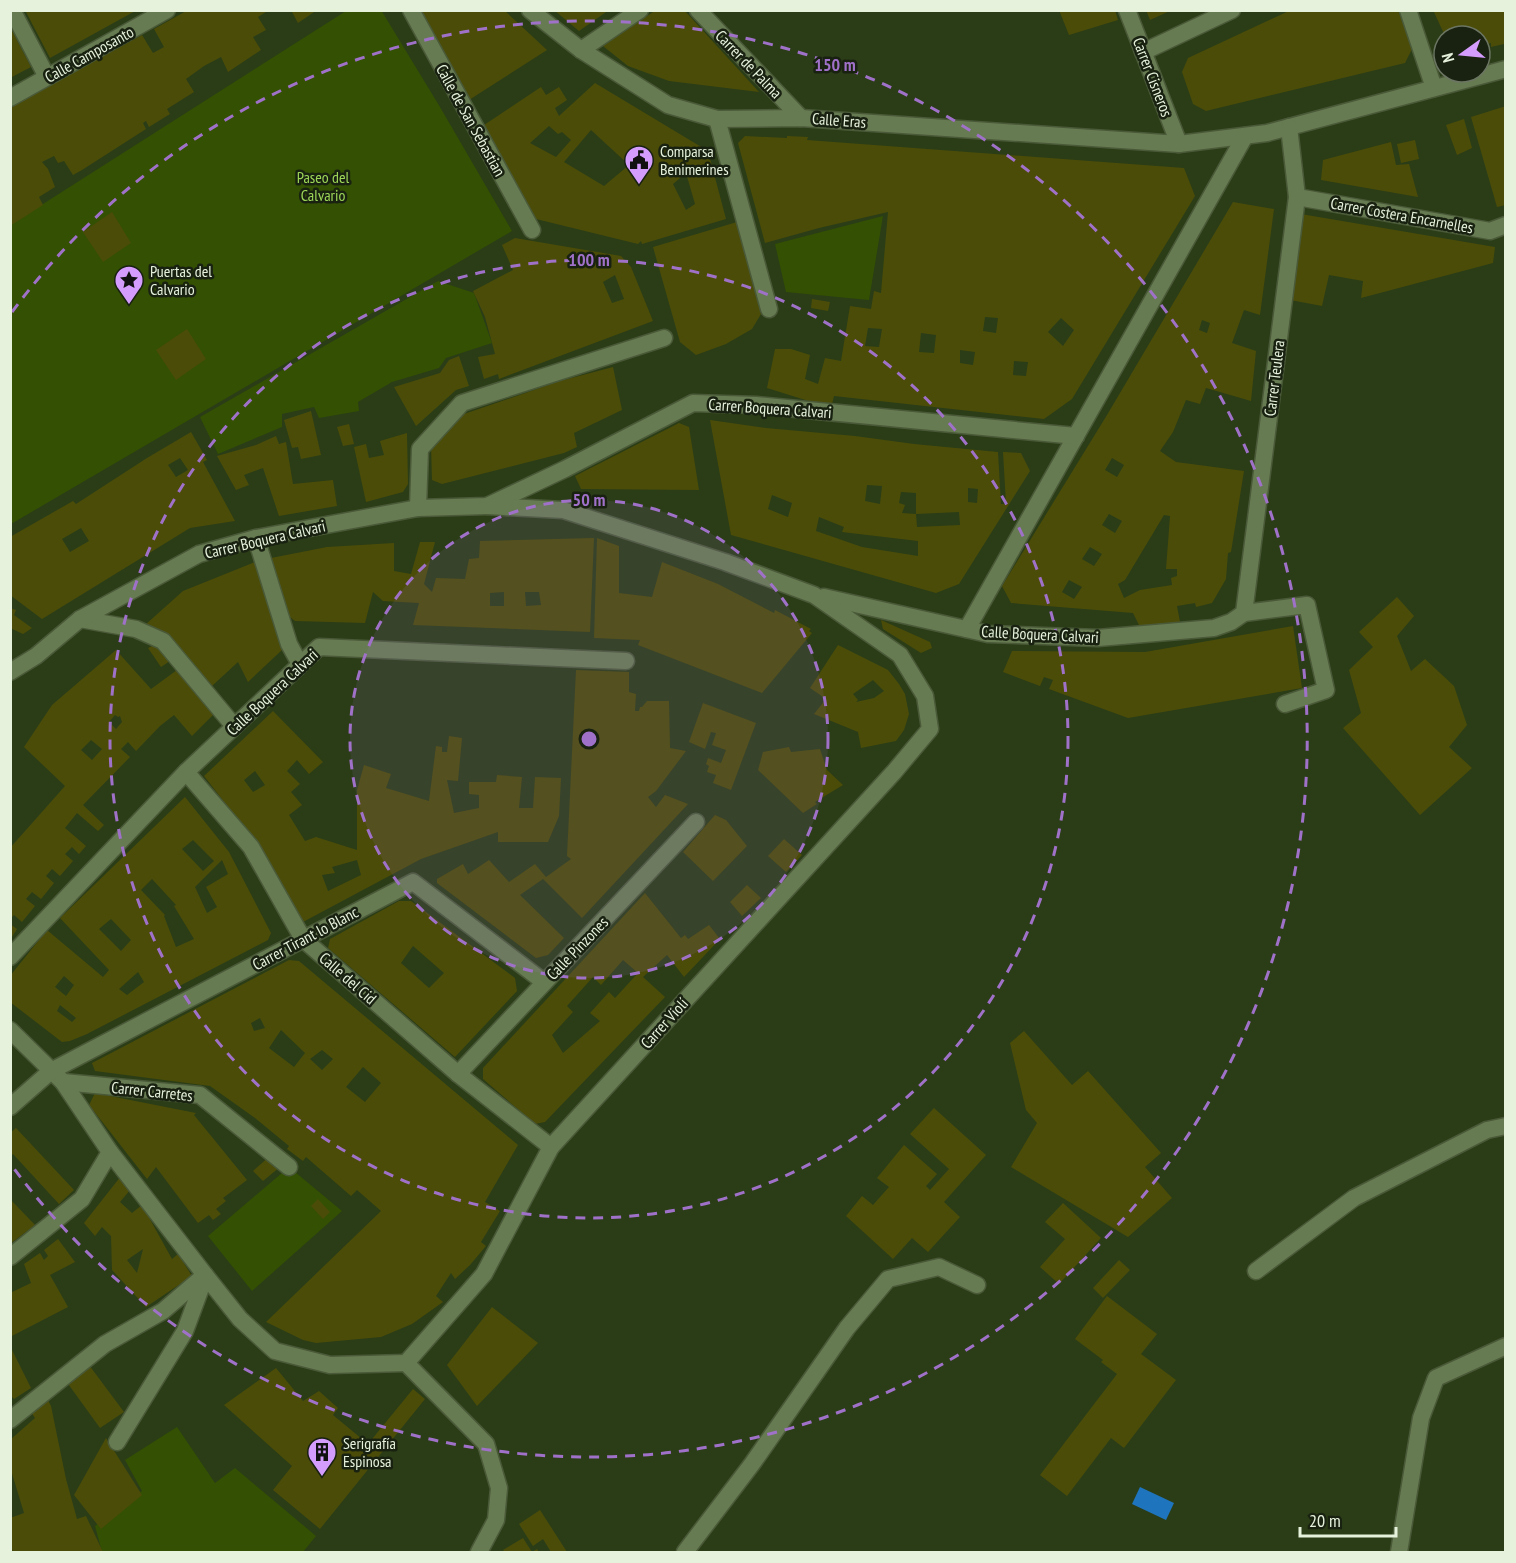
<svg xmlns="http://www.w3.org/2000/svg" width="1516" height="1563" font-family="'PT Sans Narrow',sans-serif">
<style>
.green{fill:#335003}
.water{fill:#1f74be}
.building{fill:#4b4c08;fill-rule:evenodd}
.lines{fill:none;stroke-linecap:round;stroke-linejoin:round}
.pedestrian-casing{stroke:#4a5a39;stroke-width:19}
.minor-casing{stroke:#4a5a39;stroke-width:19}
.pedestrian{stroke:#677b52;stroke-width:16}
.minor{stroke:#677b52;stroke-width:16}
.ring{fill:none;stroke:#a071c9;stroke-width:3;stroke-dasharray:10 8}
.labels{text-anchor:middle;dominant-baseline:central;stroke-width:5;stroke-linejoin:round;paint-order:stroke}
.street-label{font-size:16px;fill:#e6f2dc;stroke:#192111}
.poi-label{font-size:16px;fill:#e6f2dc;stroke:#192111;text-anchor:start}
.park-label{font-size:16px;fill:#9dd758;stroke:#192111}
.centre{fill:#a071c9;stroke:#192111;stroke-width:3}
.ring-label{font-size:18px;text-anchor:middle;font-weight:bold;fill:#a071c9;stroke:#192111;stroke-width:5;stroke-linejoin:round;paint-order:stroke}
</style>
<rect width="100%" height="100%" fill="#2b3d17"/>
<g class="green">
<polygon points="381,10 440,107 512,231 11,524 10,225 346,11"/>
<polygon points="883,216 869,300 786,292 775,244"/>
<polygon points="438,281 474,293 492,343 446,358 439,368 392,382 358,402 359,411 319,418 314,407 282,414 282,427 218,454 200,417"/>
<polygon points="289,1167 342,1211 252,1291 208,1236"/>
<polygon points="177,1427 215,1483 235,1468 316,1536 303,1552 102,1552 95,1526 142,1491 125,1460"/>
</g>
<polygon class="water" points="1140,1487 1174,1503 1166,1520 1132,1504"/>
<g class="building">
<polygon points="25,10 137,10 50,58"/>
<polygon points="188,10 269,10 258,17 266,30 253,37 261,50 228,72 221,57 204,66 186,79 194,92 167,109 170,114 149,127 146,121 143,123 146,129 82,170 73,175 64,161 58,163 54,156 42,162 48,169 55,187 39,197 43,205 10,226 10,107 142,35 153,53 164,47 154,29"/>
<polygon points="291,10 317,10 298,23"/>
<polygon points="421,10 504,10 547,50 469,100"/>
<polygon points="554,10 609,10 579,31"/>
<polygon points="656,10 684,10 759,92 669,81 628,66 603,46"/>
<polygon points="1059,10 1115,10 1118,20 1069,35"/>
<polygon points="1146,10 1172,10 1150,20"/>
<polygon points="1291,10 1398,10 1412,49 1405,63 1206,111 1193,104 1182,72 1188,58"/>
<polygon points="1433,10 1506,10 1504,44 1491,47 1491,43 1480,46 1480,36 1445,36"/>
<polygon points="10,27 31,67 10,78"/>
<path d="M595 83 708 151 726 219 642 244 641 241 638 244 536 219 484 125 541 87 546 95 559 87 567 100 555 108 559 116ZM549 126 558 134 562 132 571 140 556 157 530 143ZM591 130 629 165 604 186 564 162ZM686 173 695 204 686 210 673 184Z"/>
<polygon points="1506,106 1506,205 1497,207 1471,117"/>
<polygon points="1464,119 1472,148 1457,155 1446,125"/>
<path d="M745 136 787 138V136L808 137 807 140 1184 168 1195 196 1072 399 1044 419 834 396 831 408 767 388 775 349H791L810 355 805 379 818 384 825 358 841 361 850 306 871 309 874 291 881 293 888 212 819 228 765 243 738 143ZM985 317 998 318 996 333 983 331ZM1061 318 1074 330 1063 346 1048 332ZM868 328 882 329 879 347 865 346ZM921 333 936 335 934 353 919 352ZM960 350 975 352 973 365 960 363ZM1014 361 1028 362 1026 376 1013 375Z"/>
<polygon points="1415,140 1419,159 1401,163 1397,144"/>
<polygon points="1391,142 1396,165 1409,164 1418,197 1321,180 1323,160"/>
<path d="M1233 202 1274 209 1260 315 1244 310 1232 343 1256 351 1251 401 1206 388 1200 404 1186 400 1173 432 1160 451 1176 462 1244 471 1231 552 1228 553 1226 579 1212 603 1196 607 1195 603 1177 606 1180 622 1141 629 1133 613 1011 603 1002 586 1107 415ZM1202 320 1210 323 1207 333 1199 330ZM1112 458 1124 465 1117 477 1105 470ZM1109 514 1122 521 1115 533 1102 525ZM1164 515 1170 516 1166 569H1177V576L1171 578 1172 585 1140 590 1124 598 1118 584 1125 580ZM1090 547 1102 554 1094 566 1082 559ZM1069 580 1082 587 1074 599 1062 592Z"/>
<polygon points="112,212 131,243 103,262 83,232"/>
<polygon points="1301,214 1495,247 1493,263 1361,298 1363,281 1329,275 1322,306 1285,299"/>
<polygon points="737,222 761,314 752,329 726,344 696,355 680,342 653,247"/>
<path d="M515 238 621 256 631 267 653 321 499 379 498 374 484 379 478 357 495 354 485 317 473 291 513 270 502 245ZM615 275 624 299 612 303 603 282Z"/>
<polygon points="812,299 830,302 828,311 811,308"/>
<polygon points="187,329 206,359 176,380 156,350"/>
<polygon points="459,356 469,386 456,390 416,426 394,387 440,373 449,360"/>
<polygon points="613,367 622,410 574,433 577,447 564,453 442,484 432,480 431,446 464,414 560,381"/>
<polygon points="311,411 321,455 301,459 298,447 292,448 284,420"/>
<path d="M710 420 766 428 855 436 914 444 998 452 1001 504H1006L1003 452 1021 453 1030 471 959 584 936 593 731 535ZM867 485 882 486 880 504 865 501ZM968 488 978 489 977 503 968 502ZM901 492 916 493V514L959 512 960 525 917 527 916 514 902 513 905 505 899 503ZM772 495 792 503 788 517 768 509ZM819 517 844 527 842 532 918 541V556L862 547 816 531Z"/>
<polygon points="679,423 689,427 699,490 581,489 575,476"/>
<polygon points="349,424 354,444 343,446 337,427"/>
<path d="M191 432 207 460 203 462 235 521 190 528 42 619 10 595V537L73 501 76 504 147 458ZM180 458 188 470 176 477 168 465ZM81 528 89 541 70 552 62 539Z"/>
<polygon points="407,433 408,484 403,492 366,502 354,447 366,444 369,458 384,455 380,441"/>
<polygon points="276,436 279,444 286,442 293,484 333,480 337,506 279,516 263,468 244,475 249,485 236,490 217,456 256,445"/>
<path d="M594 538 590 632 413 625 419 603 383 601 373 592 365 623 295 621 285 613 271 558 327 547 394 543V571L411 574 420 542H435L424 584 432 592 436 578 465 579 469 559 479 558 480 541ZM504 592V606H490V593ZM525 592H539L541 605 526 606Z"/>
<polygon points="597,538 619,546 619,593 652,597 662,562 718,584 774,613 775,610 811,629 809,631 812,633 762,693 638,645 640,640 594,638"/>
<polygon points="255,562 282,650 248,682 238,662 212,686 170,639 145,625 183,591"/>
<polygon points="1397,597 1414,616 1397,636 1411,671 1425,659 1454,686 1467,725 1449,747 1472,768 1420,815 1343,728 1361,713 1349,670 1373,647 1359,632"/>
<polygon points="10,608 16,610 14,615 32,628 23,634 10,628"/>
<polygon points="881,620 930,642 932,648 921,653 883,629"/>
<polygon points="1293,626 1302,688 1128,718 1049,689 1053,680 1044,677 1040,686 1003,672 1012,651 1145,652"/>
<polygon points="158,643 170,661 161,667 148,648"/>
<path d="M838 645 888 670 899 684 905 694 909 714 904 730 896 741 861 748 858 732 814 714 826 699 810 688ZM873 680 884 691 874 698 856 702 858 700 853 694Z"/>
<path d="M116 650 151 689 177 670 214 714 192 736 174 715 160 726 136 751 128 742 121 749 130 757 83 805 104 825 98 831 77 813 65 828 86 846 79 854 72 847 65 854 73 861 60 876 52 869 46 876 54 883 41 899 32 892 26 899 35 906 22 922 14 915 10 919V848L65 786 24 747 52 705ZM115 715 118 717 120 716 122 722 116 729 109 722ZM91 740 102 749 92 760 81 750Z"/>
<polygon points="576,670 629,672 629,692 636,694 635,711 639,711 640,707 642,707 647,701 669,701 670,748 686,751 656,791 648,797 656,807 665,795 688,804 582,918 543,879 520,895 564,938 548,955 536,958 437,883 437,879 463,864 468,874 489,860 509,882 535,864 546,877 571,859 567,856"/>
<polygon points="703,703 756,723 731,790 713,783 716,775 707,772 709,766 706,764 708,758 721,763 726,750 712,745 716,733 711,732 705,749 689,742"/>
<path d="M273 711 323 762 309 774 297 760 287 771 300 784 291 792 302 805 289 815 305 841 316 837 357 850V790L364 765 391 774 386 788 429 801 436 746 442 747V752H447L449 736 462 738 458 781 447 780 454 813 479 808V795L469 794V782H496L497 775 522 777 519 808H533L535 777 561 778 559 816 548 842H498V832L421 859 303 922 297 919 260 848 204 776ZM255 771 265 785 253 792 244 780ZM357 860 361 875 328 891 322 875 335 873 332 867Z"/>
<polygon points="789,747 791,752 820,749 827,770 843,785 815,802 817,804 803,813 758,770 763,752"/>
<path d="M185 797 229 852 271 933 268 940 87 1034 70 1041 62 1042 10 1002V976L47 930 103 977 109 970 60 918ZM193 840 214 861 203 871 182 849ZM222 860 228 874 206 887 217 907 207 913 195 887ZM152 879 176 905 174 906 194 939 176 947 164 916 165 915 141 890ZM111 919 131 940 121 951 99 929ZM138 972 144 982 127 995 119 989ZM64 976 74 985 66 996 55 987ZM60 1005 76 1018 72 1022 57 1011Z"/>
<polygon points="715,815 726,820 747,846 713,881 683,852"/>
<polygon points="784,839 802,855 786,872 768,856"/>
<polygon points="747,885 761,898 742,916 730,902"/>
<path d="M645 893 681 938 685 935 688 939 709 925 720 939 684 977 667 955 643 977 665 997 545 1122 535 1124 483 1079V1068ZM623 960 638 973 615 998 609 992 590 1013 600 1021 563 1053 552 1035 573 1012 567 1006 593 977 601 985Z"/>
<path d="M399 901H411L515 978 517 991 455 1057 328 948 330 939ZM413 946 444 973 429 988 401 963Z"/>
<polygon points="10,924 17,929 10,940"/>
<path d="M289 960 299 961 518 1145 485 1202 500 1211 481 1242 486 1246 470 1265 455 1279 451 1273 436 1296 443 1302 412 1324 381 1337 316 1343 303 1340 266 1322 381 1211 357 1190 351 1196 306 1157 303 1161 287 1149 289 1146 255 1118 210 1086 95 1071 92 1063ZM260 1018 265 1028 254 1031 251 1023ZM281 1030 305 1053 294 1067 269 1048ZM322 1050 333 1059 322 1070 310 1059ZM363 1067 381 1083 365 1102 346 1087Z"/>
<polygon points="1024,1031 1072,1085 1088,1071 1161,1153 1145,1167 1172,1198 1128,1237 1011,1167 1037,1123 1026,1110 1010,1043"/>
<polygon points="95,1093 196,1113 194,1115 247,1180 223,1198 226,1201 216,1209 221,1214 213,1220 209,1215 198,1223 156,1167 147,1179 89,1105"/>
<polygon points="934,1108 986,1155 944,1202 960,1217 928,1252 912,1238 893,1259 846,1216 862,1196 873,1205 889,1187 877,1178 904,1145 937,1174 926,1186 930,1190 949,1169 910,1134"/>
<polygon points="16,1128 74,1190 59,1204 13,1154 10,1157 10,1133"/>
<polygon points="270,1156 280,1167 263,1181 253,1171"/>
<path d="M121 1176 130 1190 120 1202 132 1213 142 1205 172 1259 178 1254 192 1276 146 1307 112 1270 111 1236 102 1227 95 1236 84 1223ZM143 1249 137 1273 127 1260Z"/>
<polygon points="10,1199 35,1225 10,1244"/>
<polygon points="318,1199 330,1212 323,1219 311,1206"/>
<polygon points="1063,1203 1101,1238 1059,1284 1040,1267 1065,1239 1045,1222"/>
<polygon points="58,1239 75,1262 50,1275 68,1307 10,1337 10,1293 31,1283 24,1264 40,1253 44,1260 48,1256 44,1250"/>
<polygon points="1119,1260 1130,1270 1103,1298 1093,1288"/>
<polygon points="1107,1296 1157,1334 1141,1354 1176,1380 1124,1448 1111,1438 1067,1496 1040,1475 1117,1374 1101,1362 1103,1360 1075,1339"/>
<polygon points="492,1307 538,1343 477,1406 447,1365"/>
<polygon points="10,1346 31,1388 14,1399 10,1395"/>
<polygon points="89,1365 124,1412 100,1428 66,1381"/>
<polygon points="276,1368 303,1401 319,1391 338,1408 333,1415 368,1444 413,1389 425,1399 320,1529 273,1490 292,1466 224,1405"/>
<polygon points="48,1400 51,1406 66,1479 77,1519 86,1516 103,1552 13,1552 10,1544 10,1518 24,1513 10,1467 10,1440 35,1418 31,1412"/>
<polygon points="106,1438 142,1495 101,1529 74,1495"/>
<polygon points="540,1510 567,1552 551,1552 543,1539 533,1546 519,1524"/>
<polygon points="523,1538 532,1552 537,1549 539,1552 505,1552 503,1550"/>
</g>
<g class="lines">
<g class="pedestrian-casing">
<g id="pedestrian">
<polyline points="717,119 769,309"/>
<polyline points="256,538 289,644 300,664"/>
<polyline points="80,619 136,629 163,641 234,726"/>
</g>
</g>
<g class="minor-casing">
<g id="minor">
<polyline points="12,10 47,77"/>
<polyline points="411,10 532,230"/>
<polyline points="530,10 581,50 668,105 717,119 801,118 1179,144 1267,133 1506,69"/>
<polyline points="698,10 801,118"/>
<polyline points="1127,10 1179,144"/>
<polyline points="1408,10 1434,88"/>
<polyline points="581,50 640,10"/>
<polyline points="1143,52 1232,10"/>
<polyline points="10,98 167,10"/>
<polyline points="1297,197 1490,231 1506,225"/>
<polyline points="418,508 420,449 462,403 664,338"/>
<polyline points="824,597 988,634 1098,638 1214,628 1231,622 1244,613 1297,197 1289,127"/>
<polyline points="1244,613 1307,605 1326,690 1285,704"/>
<polyline points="967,629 1245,136"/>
<polyline points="10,672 36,656 80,619 199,554 256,538 418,508 487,506 565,469 693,403 756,405 1076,436"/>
<polyline points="186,772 251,847 303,939 458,1074 551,1147"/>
<polyline points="10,957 186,772 319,647 626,661"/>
<polyline points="10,1030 63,1082 110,1152 205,1275 240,1319 275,1351 330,1365 406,1363"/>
<polyline points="458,1074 696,822"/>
<polyline points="63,1082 200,1095 289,1167"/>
<polyline points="10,1107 51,1071 413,882 544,982"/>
<polyline points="10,1257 82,1199 110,1152"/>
<polyline points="1256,1271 1354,1198 1487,1130 1506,1126"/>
<polyline points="406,1363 484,1274 551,1147 894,772 930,729 925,696 900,655 814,595 725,562 563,510 487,506"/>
<polyline points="406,1363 486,1444 499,1488 496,1520 479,1552"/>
<polyline points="10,1420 105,1344 163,1311 205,1275"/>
<polyline points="117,1442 185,1331 205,1277"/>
<polyline points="685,1552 752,1464 847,1328 888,1279 939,1267 977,1285"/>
<polyline points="1399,1552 1421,1418 1436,1378 1506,1346"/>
</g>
</g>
<use href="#pedestrian" class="pedestrian"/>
<use href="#minor" class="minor"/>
</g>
<circle cx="589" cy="739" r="239" fill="#a071c9" fill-opacity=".12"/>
<g class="ring">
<circle cx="589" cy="739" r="239"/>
<circle cx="589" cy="739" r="479"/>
<path d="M12 312A718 718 0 1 1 12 1166"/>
</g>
<defs>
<g id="civic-pin" transform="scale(1.5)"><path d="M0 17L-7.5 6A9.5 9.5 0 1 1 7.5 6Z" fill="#d49cfc" stroke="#192111"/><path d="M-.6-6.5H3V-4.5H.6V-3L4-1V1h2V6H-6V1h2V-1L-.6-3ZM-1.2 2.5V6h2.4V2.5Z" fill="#111"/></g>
<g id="sight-pin" transform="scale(1.5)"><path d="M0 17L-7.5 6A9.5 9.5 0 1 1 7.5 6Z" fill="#d49cfc" stroke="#192111"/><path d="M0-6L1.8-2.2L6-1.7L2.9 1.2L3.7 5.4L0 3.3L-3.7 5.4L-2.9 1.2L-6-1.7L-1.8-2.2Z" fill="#111"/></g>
<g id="building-pin" transform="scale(1.5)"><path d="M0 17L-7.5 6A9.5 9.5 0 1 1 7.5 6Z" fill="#d49cfc" stroke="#192111"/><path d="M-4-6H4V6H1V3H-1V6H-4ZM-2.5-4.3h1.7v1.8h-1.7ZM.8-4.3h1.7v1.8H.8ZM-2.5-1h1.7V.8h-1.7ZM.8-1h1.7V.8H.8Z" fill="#111"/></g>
</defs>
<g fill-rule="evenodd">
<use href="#civic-pin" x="639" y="160"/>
<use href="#sight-pin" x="129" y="280"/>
<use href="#building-pin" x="322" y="1452"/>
</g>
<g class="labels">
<g class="street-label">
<text transform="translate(89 54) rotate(-29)">Calle Camposanto</text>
<text transform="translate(749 64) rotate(46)">Carrer de Palma</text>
<text transform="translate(1153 77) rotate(69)">Carrer Cisneros</text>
<text transform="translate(471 120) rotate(61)">Calle de San Sebastian</text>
<text transform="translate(839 120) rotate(4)">Calle Eras</text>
<text transform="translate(1402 215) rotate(10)">Carrer Costera Encarnelles</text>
<text transform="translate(1274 378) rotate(-83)">Carrer Teulera</text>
<text transform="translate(770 408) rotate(4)">Carrer Boquera Calvari</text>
<text transform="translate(265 539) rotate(-13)">Carrer Boquera Calvari</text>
<text transform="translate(1040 634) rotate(3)">Calle Boquera Calvari</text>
<text transform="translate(272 692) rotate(-43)">Calle Boquera Calvari</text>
<text transform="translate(305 938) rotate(-28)">Carrer Tirant lo Blanc</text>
<text transform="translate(577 948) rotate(-46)">Calle Pinzones</text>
<text transform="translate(348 978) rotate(41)">Calle del Cid</text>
<text transform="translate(664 1023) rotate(-48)">Carrer Violí</text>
<text transform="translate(152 1091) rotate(6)">Carrer Carretes</text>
</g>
<g class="poi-label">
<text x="660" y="151">Comparsa<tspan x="660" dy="18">Benimerines</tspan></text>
<text x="150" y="271">Puertas del<tspan x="150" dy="18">Calvario</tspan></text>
<text x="343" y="1443">Serigrafía<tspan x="343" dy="18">Espinosa</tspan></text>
</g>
<g class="park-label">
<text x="323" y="177">Paseo del<tspan x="323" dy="18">Calvario</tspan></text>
</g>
</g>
<circle cx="589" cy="739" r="9" class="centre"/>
<g class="ring-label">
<text x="835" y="71">150 m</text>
<text x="589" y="266">100 m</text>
<text x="589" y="506">50 m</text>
</g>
<rect width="1516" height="1563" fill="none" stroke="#e6f2dc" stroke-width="24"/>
<g transform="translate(1462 54) rotate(255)"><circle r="28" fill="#192111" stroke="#6b7562" stroke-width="1.5"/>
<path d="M0-4.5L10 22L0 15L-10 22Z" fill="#d49cfc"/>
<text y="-9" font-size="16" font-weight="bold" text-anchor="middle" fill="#e6f2dc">N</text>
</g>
<path d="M1300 1527v9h96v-9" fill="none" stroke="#e6f2dc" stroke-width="3"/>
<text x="1309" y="1527" font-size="18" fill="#e6f2dc" stroke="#192111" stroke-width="4.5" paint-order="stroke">20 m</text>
</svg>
